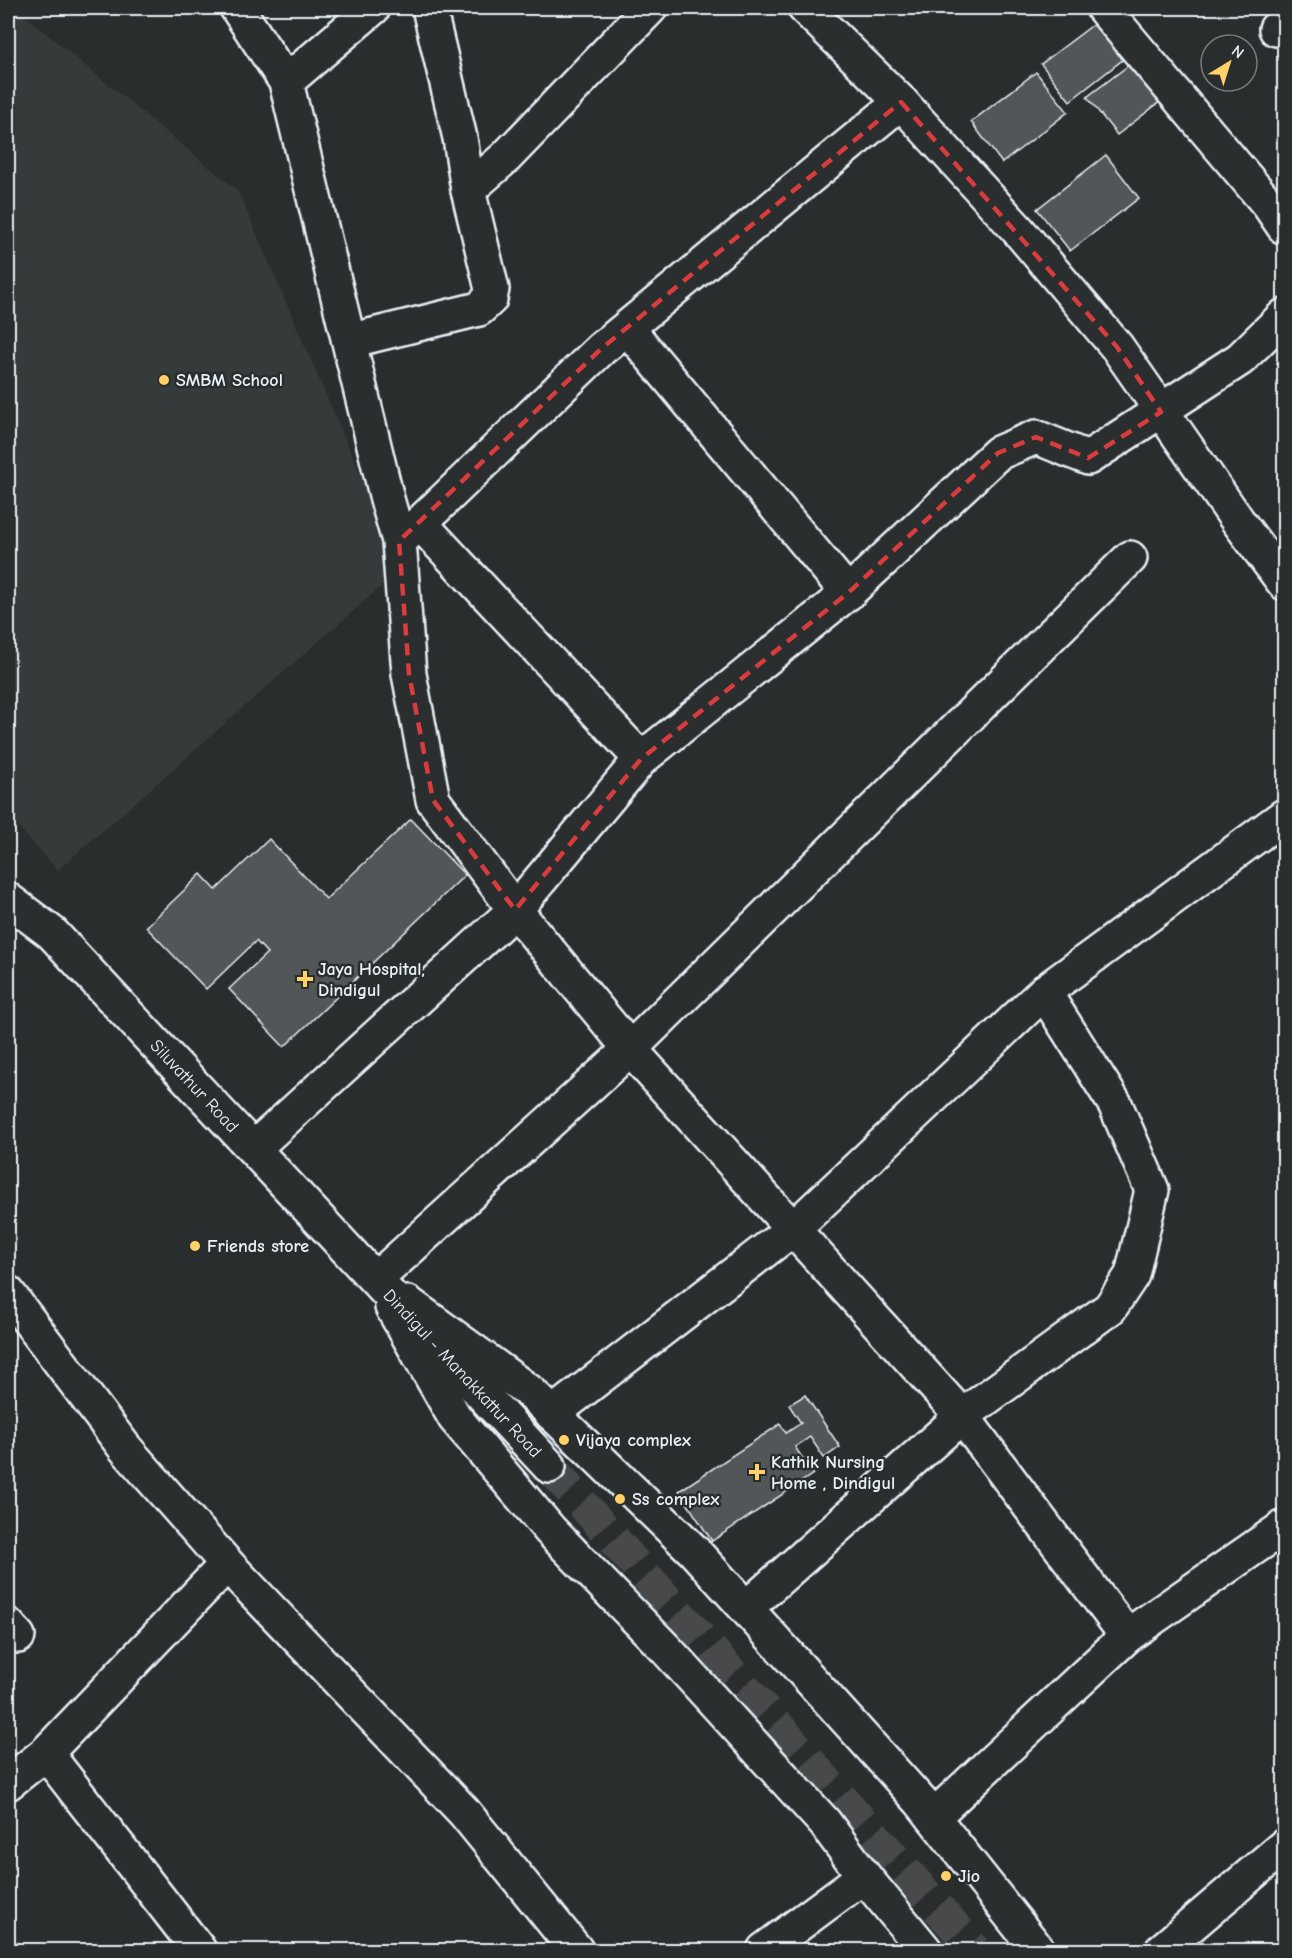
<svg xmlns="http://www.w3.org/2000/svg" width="1292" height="1958" font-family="'Comic Neue',sans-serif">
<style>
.built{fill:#363a3b}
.building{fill:#535759;stroke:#e8f1f8;stroke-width:1.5}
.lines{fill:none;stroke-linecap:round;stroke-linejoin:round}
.major-tunnel{stroke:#464a4c;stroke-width:33;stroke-dasharray:33 16;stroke-linecap:butt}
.minor-casing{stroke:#e8f1f8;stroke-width:38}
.major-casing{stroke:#e8f1f8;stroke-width:38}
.minor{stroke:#2a2d2e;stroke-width:33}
.major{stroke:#2a2d2e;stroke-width:33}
.marked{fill:none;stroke:#d83c3d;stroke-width:4.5;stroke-dasharray:12 8;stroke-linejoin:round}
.poi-dot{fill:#ffd166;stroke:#2a2d2e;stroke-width:2}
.labels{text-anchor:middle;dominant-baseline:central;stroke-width:5;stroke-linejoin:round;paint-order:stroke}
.poi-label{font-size:18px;font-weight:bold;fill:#e8f1f8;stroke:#2a2d2e;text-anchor:start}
.street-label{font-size:18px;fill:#e8f1f8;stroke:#2a2d2e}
</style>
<rect width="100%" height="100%" fill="#2a2d2e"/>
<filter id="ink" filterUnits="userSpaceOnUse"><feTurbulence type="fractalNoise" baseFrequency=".0167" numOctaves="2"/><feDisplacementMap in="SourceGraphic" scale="12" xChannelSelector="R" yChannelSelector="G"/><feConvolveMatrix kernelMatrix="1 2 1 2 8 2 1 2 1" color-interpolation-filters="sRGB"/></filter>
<g filter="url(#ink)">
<polygon class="built" points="8,8 15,8 238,191 401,569 58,870 8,816"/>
<g class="building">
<polygon points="1102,18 1130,54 1070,101 1041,64"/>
<polygon points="1137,59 1166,97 1117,135 1087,97"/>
<polygon points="1036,72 1068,112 1002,163 971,122"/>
<polygon points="1106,155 1139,198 1070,251 1037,209"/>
<polygon points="411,819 465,875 284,1047 229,989 267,953 256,941 206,989 146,927 201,874 216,890 269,839 326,899"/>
<polygon points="805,1395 840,1447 824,1458 810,1437 795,1447 813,1474 712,1541 679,1491 780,1424 786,1433 801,1423 789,1405"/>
</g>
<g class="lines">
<polyline class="major-tunnel" points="549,1466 975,1950"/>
<g class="minor-casing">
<g id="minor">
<polyline points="237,8 286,82 387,499 399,541 409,674 433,800 515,910 630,1049 962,1416 1127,1636"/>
<polyline points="805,8 901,102 1018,230 1117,347 1238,521 1284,583"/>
<polyline points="1103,8 1269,205 1284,227"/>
<polyline points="1276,29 1284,23"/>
<polyline points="286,82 373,8"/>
<polyline points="468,190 506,157 650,8"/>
<polyline points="628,329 848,593"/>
<polyline points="349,341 479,309 490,299 492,289 468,190 460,138 429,8"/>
<polyline points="420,523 641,759"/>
<polyline points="399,541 420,523 601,349 901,102"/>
<polyline points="254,1148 515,910 641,759 848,593 998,453 1036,437 1088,458 1240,359 1284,316"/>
<polyline points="376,1279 630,1049 1130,558"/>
<polyline points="8,1293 125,1448 227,1564 464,1812 576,1950"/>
<polyline points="408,1303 530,1392 694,1551 921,1802 1038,1950"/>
<polyline points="392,1307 455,1418 550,1530 666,1649 825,1823 864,1876 925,1950"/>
<polyline points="552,1414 794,1228 1044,992 1284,816"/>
<polyline points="746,1608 962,1416 1110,1308 1132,1275 1152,1190 1115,1104 1044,992"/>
<polyline points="8,1625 18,1636"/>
<polyline points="46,1753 199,1950"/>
<polyline points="8,1783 46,1753 227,1564"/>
<polyline points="933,1817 1127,1636 1284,1527"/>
<polyline points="764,1950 864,1876"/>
<polyline points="1162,1950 1284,1846"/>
</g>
</g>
<g class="major-casing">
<g id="major">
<path id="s1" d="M8 900 52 933 549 1466"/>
</g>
</g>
<use href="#minor" class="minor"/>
<use href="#major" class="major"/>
</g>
</g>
<path class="marked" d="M901 102 1117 347 1161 412 1088 458 1036 437 998 453 848 593 641 759 515 910 433 800 409 674 399 541 601 349Z"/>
<g class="poi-dot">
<circle cx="164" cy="380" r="6"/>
<path d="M302 970h6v6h6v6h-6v6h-6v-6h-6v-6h6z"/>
<circle cx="195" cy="1246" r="6"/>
<circle cx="564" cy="1440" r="6"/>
<path d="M754 1463h6v6h6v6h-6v6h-6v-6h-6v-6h6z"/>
<circle cx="620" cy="1499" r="6"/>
<circle cx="946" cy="1876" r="6"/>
</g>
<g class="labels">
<g class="poi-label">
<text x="176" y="380">SMBM School</text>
<text x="318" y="969">Jaya Hospital,<tspan x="318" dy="21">Dindigul</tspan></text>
<text x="207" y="1246">Friends store</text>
<text x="576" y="1440">Vijaya complex</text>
<text x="771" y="1462">Kathik Nursing<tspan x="771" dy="21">Home , Dindigul</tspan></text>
<text x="632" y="1499">Ss complex</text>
<text x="958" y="1876">Jio</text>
</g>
<g class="street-label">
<text stroke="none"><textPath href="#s1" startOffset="264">Siluvathur Road</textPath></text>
<text stroke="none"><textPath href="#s1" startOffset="657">Dindigul - Manakkattur Road</textPath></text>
</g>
</g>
<rect width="1292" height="1958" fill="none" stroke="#2a2d2e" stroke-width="30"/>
<rect x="15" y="15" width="1262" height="1928" fill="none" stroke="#e8f1f8" stroke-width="2" filter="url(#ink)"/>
<g transform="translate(1229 63) rotate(38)"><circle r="28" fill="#2a2d2e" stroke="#767b7f" stroke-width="1.5"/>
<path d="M0-4.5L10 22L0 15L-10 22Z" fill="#ffd166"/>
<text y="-9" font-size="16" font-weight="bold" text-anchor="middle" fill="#e8f1f8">N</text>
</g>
</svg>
